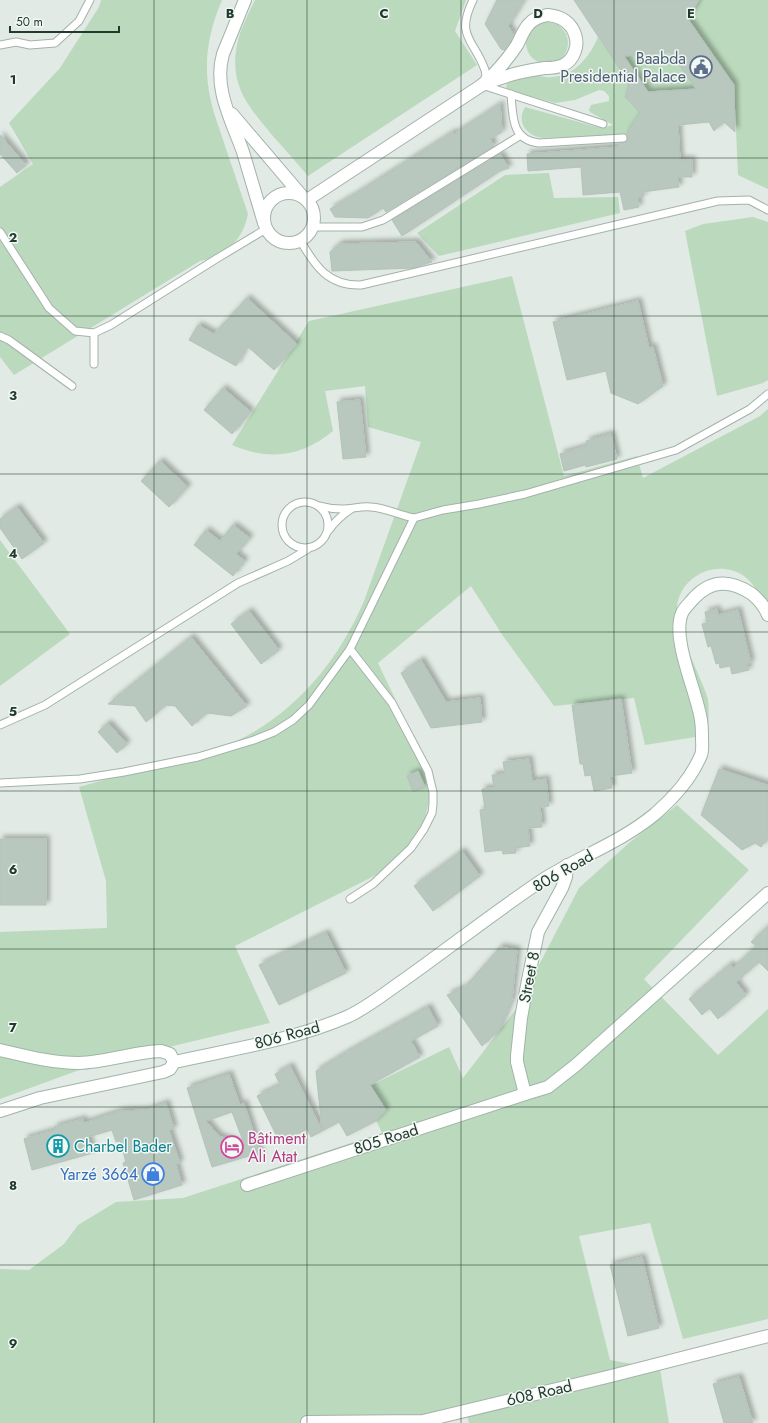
<svg xmlns="http://www.w3.org/2000/svg" width="768" height="1423" font-family="Jost,sans-serif">
<style>
.green{fill:#bbdabd}
.building{fill:#b9c8bf;stroke:#b4c3ba;fill-rule:evenodd;filter:url(#shadow)}
.lines{fill:none;stroke-linecap:round;stroke-linejoin:round}
.lane-casing{stroke:#a4b2aa;stroke-width:9}
.street-casing{stroke:#a4b2aa;stroke-width:14}
.secondary-casing{stroke:#a0b5a9;stroke-width:14}
.lane{stroke:#fff;stroke-width:7}
.street{stroke:#fff;stroke-width:12}
.secondary{stroke:#fff;stroke-width:12}
.grid{fill:none;stroke:#223a2e;stroke-width:1;stroke-opacity:0.55}
.labels{text-anchor:middle;dominant-baseline:central;stroke-width:3;stroke-linejoin:round;paint-order:stroke}
.service-label{font-size:16px;fill:#4e5e75;stroke:#f1f7f3;text-anchor:end}
.street-label{font-size:16px;fill:#223a2e;stroke:#f1f7f3}
.hotel-label{font-size:16px;fill:#b23c85;stroke:#f1f7f3;text-anchor:start}
.culture-label{font-size:16px;fill:#0d838f;stroke:#f1f7f3;text-anchor:start}
.shop-label{font-size:16px;fill:#366cbe;stroke:#f1f7f3;text-anchor:end}
.grid-label{font-size:13px;text-anchor:middle;font-weight:bold;fill:#223a2e;stroke:#f1f7f3;stroke-width:3;stroke-linejoin:round;paint-order:stroke}
</style>
<defs>
<filter id="shadow"><feDropShadow dx="3.5" dy="-3.5" stdDeviation="2" flood-color="#0004"/></filter>
</defs>
<rect width="100%" height="100%" fill="#e1eae4"/>
<g class="green">
<path d="M101 0H222C205 40 202 74 215 116L248 214C243 240 226 256 200 261L14 375 0 357V187L33 164 9 123 60 68 99 7Z"/>
<path d="M255 0H466L455 31 477 65 308 176C296 162 284 148 272 135 248 106 229 85 237 45 240 29 248 15 255 0Z"/>
<polygon points="699,0 768,0 768,189 738,175 734,85 688,19"/>
<circle cx="547" cy="43" r="21"/>
<path d="M598 37 629 83 625 97 640 113 627 135 542 138C526 135 516 122 525 107L597 127 603 128 613 125 590 112 589 110 591 105 609 101V96L604 91 599 90 575 100 555 103 508 90 506 87 507 83C516 79 525 74 536 75 541 76 546 78 552 77 575 76 590 56 598 37Z"/>
<polygon points="670,52 696,89 672,96 670,90 654,91 650,94 624,56"/>
<polygon points="549,173 554,198 618,197 620,213 439,256 417,233 505,175"/>
<polygon points="753,217 768,222 768,380 763,383 717,396 685,231 703,224"/>
<path d="M512 276 564 476 637 456 643 478 760 416 768 409V610C761 598 755 584 744 576 717 558 680 576 677 607 674 627 700 674 707 696 710 706 708 724 708 735L645 745 634 698 554 706 503 636 471 586 378 663 424 759 430 784V797L424 823 411 848 378 874 235 946 270 1023 93 1065 0 1099V932L107 928 106 881 79 787C113 777 147 768 181 758 197 754 213 751 228 745 292 717 337 664 364 601L421 442 368 427 365 386 325 391 333 431C302 457 269 461 232 445L309 321Z"/>
<polygon points="0,540 70,634 0,686"/>
<polygon points="677,805 749,870 644,979 718,1055 768,1009 768,1319 683,1339 650,1223 579,1236 610,1360 660,1369 669,1423 469,1423 465,1408 391,1423 0,1423 0,1269 29,1270 64,1244 78,1225 116,1202 183,1198 382,1133 362,1090 449,1047 463,1078 516,1009 579,888 629,843"/>
</g>
<g class="building">
<polygon points="497,0 524,0 508,26 514,35 504,50 501,49 485,24"/>
<path d="M574 0H699L688 19 734 85 735 132 724 122 714 131 709 122 678 125 680 160H692V177H678L679 187 643 192 644 196 638 197 639 207 624 210 620 192 583 195 581 167 528 171 527 154 618 147 620 143 625 142 627 141 628 137 626 134 640 113 625 97 629 83ZM670 52 696 89 648 92 624 56Z"/>
<polygon points="500,104 502,132 490,139 494,146 386,212 383,208 368,218 335,217 330,209 354,195 453,132 454,134"/>
<polygon points="0,135 26,165 17,173 0,154"/>
<polygon points="500,154 509,168 500,171 402,236 392,220"/>
<polygon points="416,242 432,262 413,268 332,271 330,252 339,244"/>
<polygon points="247,298 297,344 274,370 247,346 236,366 189,340 198,325 214,334"/>
<polygon points="638,301 649,348 653,347 663,386 638,404 611,393 606,371 567,380 553,322"/>
<polygon points="223,388 251,412 232,434 204,410"/>
<polygon points="360,400 366,457 343,459 337,402"/>
<polygon points="611,434 617,459 586,467 585,465 564,471 560,454 587,446 586,441"/>
<polygon points="160,461 188,487 169,507 141,481"/>
<polygon points="17,507 44,543 22,559 0,528 0,519"/>
<polygon points="233,525 250,538 236,554 245,561 233,576 194,545 206,530 220,541"/>
<polygon points="717,609 718,615 738,610 751,663 747,664 749,670 732,674 730,666 720,668 719,663 716,664 711,646 708,647 702,624 707,623 705,612"/>
<polygon points="249,611 279,650 261,664 231,624"/>
<polygon points="191,637 247,706 231,716 207,713 192,726 175,706 166,705 146,722 135,706 108,704"/>
<polygon points="421,660 446,702 480,698 482,722 431,728 401,673"/>
<polygon points="621,699 632,773 610,776 612,788 594,791 591,775 585,776 583,764 580,764 572,705"/>
<polygon points="108,723 127,744 117,753 98,732"/>
<polygon points="529,759 532,781 546,779 549,806 540,807 542,827 528,828 530,846 515,848 516,853 503,854 502,850 485,852 480,810 485,809 482,789 494,788 492,775 505,774 503,762"/>
<polygon points="719,769 768,785 768,838 761,847 755,843 742,850 701,815"/>
<polygon points="418,771 425,787 413,792 407,776"/>
<rect x="0" y="839" width="46" height="66"/>
<polygon points="462,851 480,876 433,911 414,886"/>
<polygon points="768,926 768,971 759,962 736,982 746,995 718,1019 709,1008 702,1015 689,999 730,964 733,968 756,946 751,942"/>
<polygon points="326,933 346,973 279,1005 259,965"/>
<polygon points="500,947 517,950 512,999 498,1032 482,1046 447,995 465,987"/>
<polygon points="428,1007 438,1026 411,1041 420,1057 370,1085 386,1110 376,1121 347,1136 339,1122 311,1137 307,1129 280,1143 257,1096 280,1085 275,1074 290,1066 322,1130 316,1071 347,1052"/>
<path d="M229 1074 240 1105 244 1103 261 1156 250 1160 249 1156 212 1167 187 1088ZM232 1112 245 1146 219 1136 206 1121Z"/>
<polygon points="166,1103 174,1129 169,1130 180,1163 176,1164 182,1185 134,1200 123,1163 126,1162 120,1141 116,1142 112,1130 88,1137 93,1153 32,1170 24,1139 55,1130 54,1127 83,1119 84,1123 121,1111 147,1110"/>
<polygon points="642,1257 659,1328 628,1336 610,1265"/>
<polygon points="739,1377 753,1423 724,1423 713,1384"/>
</g>
<g class="lines">
<g class="lane-casing">
<g id="lane">
<path d="M473 0C455 37 474 39 485 70L486 76 482 85 603 124"/>
<polyline points="0,45 16,42 30,45 55,43 79,21 90,0"/>
<path d="M511 94C513 116 511 140 539 143L623 138"/>
<polyline points="312,227 362,227 383,220 521,135"/>
<polyline points="0,232 49,308 75,331 94,333 111,325 216,259 266,229"/>
<path d="M300 240C315 266 328 286 361 285L718 201 749 200 768 210"/>
<polyline points="0,336 9,340 72,386"/>
<polyline points="94,364 94,333"/>
<circle cx="305" cy="525" r="23"/>
<path d="M320 506C327 508 335 509 342 509 352 509 361 506 371 507 386 508 399 515 414 518"/>
<path d="M329 530C335 521 342 515 351 509"/>
<polyline points="350,649 392,703 428,771 433,792 433,804 432,813 424,829 411,848 373,884 350,899"/>
<polyline points="0,725 45,705 238,583 288,561 308,549"/>
<polyline points="0,783 80,779 124,772 198,757 254,740 274,732 293,720 309,705 350,649 414,518 443,510 479,504 525,494 676,450 750,409 768,394"/>
</g>
</g>
<g class="street-casing">
<g id="street">
<path d="M245 0 223 54C213 88 232 121 243 152 250 175 257 199 264 223"/>
<path d="M548 15C558 16 566 19 572 28 576 35 578 43 575 51 570 66 558 68 545 68 536 69 527 71 518 73 506 76 494 80 482 85 496 73 507 60 517 45 521 38 523 30 529 24 534 18 541 16 548 15Z"/>
<polyline points="232,114 301,195"/>
<circle cx="289" cy="218" r="25"/>
<polyline points="307,200 482,85"/>
<polyline points="247,1185 525,1094"/>
<polyline points="307,1422 423,1421 607,1377 768,1336"/>
</g>
</g>
<g class="secondary-casing">
<g id="secondary">
<polyline points="567,865 566,877 562,888 538,932 528,980 521,1018 517,1056 517,1062 525,1094 548,1087 576,1065 768,893"/>
<path d="M0 1050C26 1056 52 1063 79 1063 107 1062 134 1052 161 1051L170 1054 174 1062 170 1069 163 1072 40 1098 0 1111"/>
<path d="M174 1062C233 1049 294 1040 349 1016 370 1006 389 990 408 977 453 945 496 911 541 881 578 857 620 843 655 814 674 797 691 779 701 755 703 750 702 744 702 738 702 732 702 726 701 720 697 692 671 639 682 613 684 608 690 603 693 599 711 579 731 580 752 594 759 600 765 607 768 615"/>
</g>
</g>
<use href="#lane" class="lane"/>
<use href="#street" class="street"/>
<use href="#secondary" class="secondary"/>
</g>
<path class="grid" d="M154 0V1423M307 0V1423M461 0V1423M614 0V1423M0 158H768M0 316H768M0 474H768M0 632H768M0 791H768M0 949H768M0 1107H768M0 1265H768"/>
<defs>
<g id="civic-ring" transform="scale(1.15)"><circle r="9.5" fill="#f1f7f3" stroke="#5c6f8a" stroke-width="1.5"/><path d="M-.6-6.5H3V-4.5H.6V-3L4-1V1h2V6H-6V1h2V-1L-.6-3ZM-1.2 2.5V6h2.4V2.5Z" fill="#5c6f8a"/></g>
<g id="building-ring" transform="scale(1.15)"><circle r="9.5" fill="#f1f7f3" stroke="#0f9aa8" stroke-width="1.5"/><path d="M-4-6H4V6H1V3H-1V6H-4ZM-2.5-4.3h1.7v1.8h-1.7ZM.8-4.3h1.7v1.8H.8ZM-2.5-1h1.7V.8h-1.7ZM.8-1h1.7V.8H.8Z" fill="#0f9aa8"/></g>
<g id="hotel-ring" transform="scale(1.15)"><circle r="9.5" fill="#f1f7f3" stroke="#d1479c" stroke-width="1.5"/><path d="M-6-4.5h1.5V1H6V5H4.5V3h-9V5H-6ZM-4 0a1.8 1.8 0 1 1 3.6 0ZM.5 0V-2.5h3Q6-2.5 6 0Z" fill="#d1479c"/></g>
<g id="shop-ring" transform="scale(1.15)"><circle r="9.5" fill="#f1f7f3" stroke="#3f7fe0" stroke-width="1.5"/><path d="M-5-2.5h2.3a2.7 3.5 0 0 1 5.4 0H5L5.5 6h-11ZM-1.5-2.5h3a1.5 2.3 0 0 0-3 0Z" fill="#3f7fe0"/></g>
</defs>
<g fill-rule="evenodd">
<use href="#civic-ring" x="701" y="67"/>
<use href="#building-ring" x="58" y="1146"/>
<use href="#hotel-ring" x="232" y="1147"/>
<use href="#shop-ring" x="153" y="1174"/>
</g>
<g class="labels">
<g class="service-label">
<text x="686" y="58">Baabda<tspan x="686" dy="18">Presidential Palace</tspan></text>
</g>
<g class="street-label">
<text transform="translate(563 871) rotate(-30)">806 Road</text>
<text transform="translate(529 977) rotate(-79)">Street 8</text>
<text transform="translate(287 1035) rotate(-15)">806 Road</text>
<text transform="translate(386 1139) rotate(-18)">805 Road</text>
<text transform="translate(539 1393) rotate(-13)">608 Road</text>
</g>
<g class="hotel-label">
<text x="248" y="1138">Bâtiment<tspan x="248" dy="18">Ali Atat</tspan></text>
</g>
<g class="culture-label">
<text x="74" y="1146">Charbel Bader</text>
</g>
<g class="shop-label">
<text x="138" y="1174">Yarzé 3664</text>
</g>
</g>
<g class="grid-label">
<text x="230" y="18">B</text>
<text x="384" y="18">C</text>
<text x="538" y="18">D</text>
<text x="691" y="18">E</text>
<text x="13" y="84">1</text>
<text x="13" y="242">2</text>
<text x="13" y="400">3</text>
<text x="13" y="558">4</text>
<text x="13" y="716">5</text>
<text x="13" y="874">6</text>
<text x="13" y="1032">7</text>
<text x="13" y="1190">8</text>
<text x="13" y="1348">9</text>
</g>
<path d="M10 26v6h109v-6" fill="none" stroke="#223a2e" stroke-width="2"/>
<text x="16" y="26" font-size="12" fill="#223a2e" stroke="#f1f7f3" stroke-width="3" paint-order="stroke">50 m</text>
</svg>
